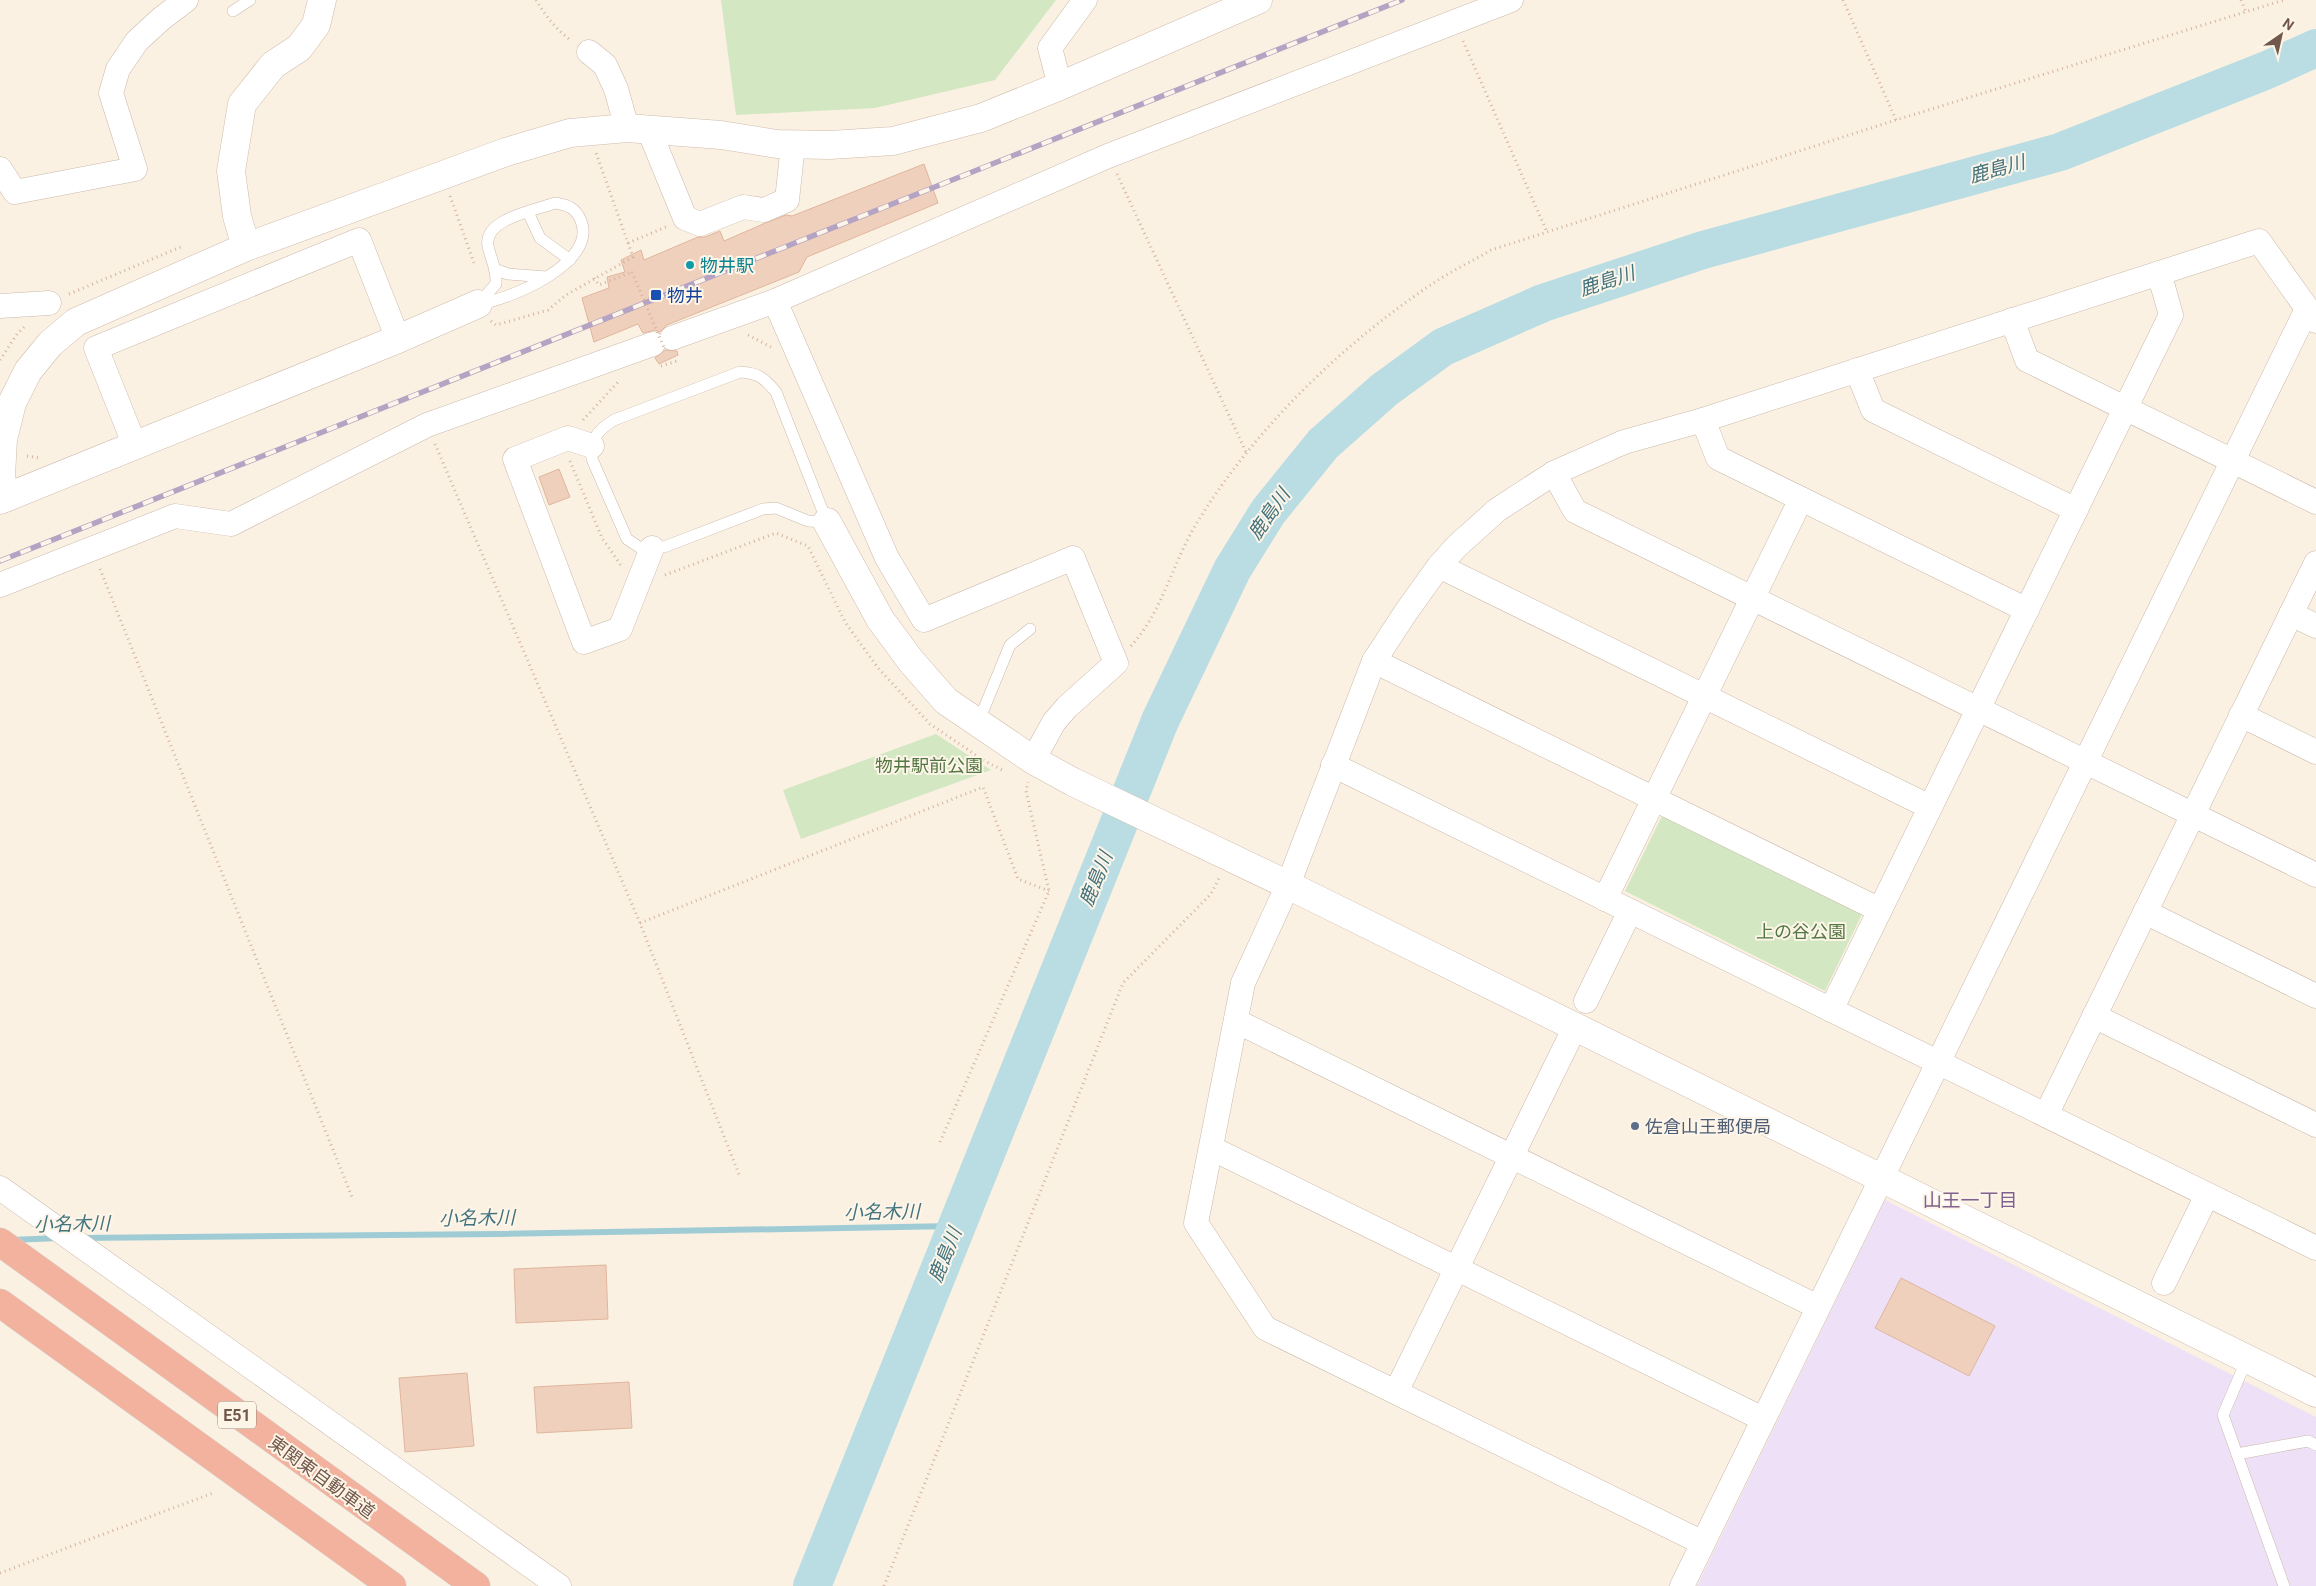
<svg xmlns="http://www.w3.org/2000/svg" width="2316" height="1586" font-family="Roboto,'Noto Sans JP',sans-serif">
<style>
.education{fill:#eee0f7}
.green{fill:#d2e7c2}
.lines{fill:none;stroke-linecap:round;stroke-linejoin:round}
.stream{stroke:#9fccd4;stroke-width:6}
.river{stroke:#b9dde3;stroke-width:38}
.building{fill:#efd0bc;stroke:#e0b69d}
.lane-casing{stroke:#cbb9aa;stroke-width:12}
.street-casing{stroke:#cbb9aa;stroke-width:25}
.secondary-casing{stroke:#d0bbaa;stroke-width:29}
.highway-casing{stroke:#d7d0cc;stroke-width:29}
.path{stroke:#d3b39f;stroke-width:3;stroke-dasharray:1 4;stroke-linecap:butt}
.lane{stroke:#fff;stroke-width:11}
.street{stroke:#fff;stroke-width:24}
.secondary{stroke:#fff;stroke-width:28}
.highway{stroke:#f2b29d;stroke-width:28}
.rail-casing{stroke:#b4a3c3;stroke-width:5.5}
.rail{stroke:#fef5e9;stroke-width:4;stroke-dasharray:11;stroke-linecap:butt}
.path-bridge{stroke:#d3b39f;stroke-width:3;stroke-dasharray:1 4;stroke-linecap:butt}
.culture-dot{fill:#0f9aa8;stroke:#fef5e9;stroke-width:2}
.transit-dot{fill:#1a4fb4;stroke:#fef5e9;stroke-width:2}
.service-dot{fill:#5c6f8a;stroke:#fef5e9;stroke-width:2}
.labels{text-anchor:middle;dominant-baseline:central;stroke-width:4;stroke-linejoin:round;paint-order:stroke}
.shield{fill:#fef5e9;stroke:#9b877a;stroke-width:1}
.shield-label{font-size:16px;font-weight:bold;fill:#71584a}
.culture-label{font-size:18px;fill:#0d838f;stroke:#fef5e9;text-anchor:start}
.transit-label{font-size:18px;fill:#164399;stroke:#fef5e9;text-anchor:start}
.park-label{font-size:18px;fill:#537743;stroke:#fef5e9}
.service-label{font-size:18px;fill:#4e5e75;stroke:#fef5e9;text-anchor:start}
.street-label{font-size:18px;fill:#71584a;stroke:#fef5e9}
.water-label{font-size:19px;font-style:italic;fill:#43737d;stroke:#fef5e9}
.neighbourhood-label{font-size:19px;fill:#7f628d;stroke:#fef5e9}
</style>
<rect width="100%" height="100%" fill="#fbf1e3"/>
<polygon class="education" points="1885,1200 2316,1417 2316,1586 1697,1586"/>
<g class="green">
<polygon points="721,0 1056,0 995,80 875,108 736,115"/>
<polygon points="936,734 991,770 801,839 783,790"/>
<polygon points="1662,816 1862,914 1825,991 1625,891"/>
</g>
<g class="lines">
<g class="stream">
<polyline points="81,1238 498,1234 955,1226"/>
<polyline points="11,1240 59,1238"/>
</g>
<polyline class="river" points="812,1586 1160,721 1232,570 1268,512 1323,444 1384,390 1443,347 1543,303 1703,250 2060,152 2267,70 2316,48"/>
</g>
<g class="building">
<polygon points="924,164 938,203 807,257 799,272 667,325 660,332 655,330 643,333 638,324 594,342 582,298 609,288 607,277 625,272 621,260 641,250 644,260 698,237 705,237 720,231 724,241 763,224 786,215 792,216"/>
<polygon points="665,350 677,351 678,355 659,364 655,358"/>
<polygon points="559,469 570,497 549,505 539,477"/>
<polygon points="606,1265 608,1319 516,1323 514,1269"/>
<polygon points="1901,1278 1995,1326 1969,1376 1875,1328"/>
<polygon points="467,1373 474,1446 405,1452 399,1378"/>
<polygon points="629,1382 632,1428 537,1433 534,1387"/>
</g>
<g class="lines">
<g class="lane-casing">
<g id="lane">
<polyline points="233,11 250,0"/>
<path d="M555 203C568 205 576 208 581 221 598 263 509 300 478 304L496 284C497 269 491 260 488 246 483 219 536 210 555 203Z"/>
<polyline points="528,212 540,238 570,260"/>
<polyline points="497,270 508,274 546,277"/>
<path d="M740 372C759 373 764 378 776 392L827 522 808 521 776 508 763 509 664 547H639L627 539 592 459C592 438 596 431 614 420Z"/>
<polyline points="978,723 1010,645 1030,629"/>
<polyline points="2247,1359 2223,1415 2284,1586"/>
<polyline points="2237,1454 2308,1441 2316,1445"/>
</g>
</g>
<g class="street-casing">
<g id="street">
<polyline points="589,52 605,65 616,89 627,128"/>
<polyline points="1060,86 1050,48 1085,0"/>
<polyline points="649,130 685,218 700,224 743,207 764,210 787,200 793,145"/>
<polyline points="0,169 15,192 135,169 111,93 118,69 137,41 161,19 186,0"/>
<polyline points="775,301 887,558 924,620 1073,558 1116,663 1067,707 1054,722 1033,760"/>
<polyline points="0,306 49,303"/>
<polyline points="2012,320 2027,360 2316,502"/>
<polyline points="672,338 775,301 1108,156 1511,0"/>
<polyline points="1857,370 1873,410 2076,510"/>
<polyline points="1703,420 1718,458 2027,610"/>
<polyline points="135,446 96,348 359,240 398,339"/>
<polyline points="592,446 568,438 515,459 584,642 620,629 652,548"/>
<polyline points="1554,473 1575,511 2316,875"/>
<polyline points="1439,566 1930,807"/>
<polyline points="0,585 175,516 231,524 427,425 653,344"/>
<polyline points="2291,614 2316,626"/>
<polyline points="1374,661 1880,910"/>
<polyline points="2241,715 2316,752"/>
<polyline points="1333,765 2316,1248"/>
<polyline points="1605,899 1801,499"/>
<polyline points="2145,912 2316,996"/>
<polyline points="1586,1001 1630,911"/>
<polyline points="1831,1010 2171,315 2159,273"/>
<polyline points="2094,1016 2316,1125"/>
<polyline points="1236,1021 1818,1307"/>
<polyline points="2046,1115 2316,563"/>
<polyline points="1211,1148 1763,1419"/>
<polyline points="0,1188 559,1586"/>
<polyline points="2164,1283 2207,1195"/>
<polyline points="1396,1392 1575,1027"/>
<polyline points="1703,1543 1265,1328 1196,1223 1243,983 1288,885 1374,661 1406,612 1439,566 1457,546 1497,510 1554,473 1624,442 1703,420 2259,241 2316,321"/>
<polyline points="1682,1586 2307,309"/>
</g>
</g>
<g class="secondary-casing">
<g id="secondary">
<polyline points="246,247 237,216 231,171 242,104 273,65 299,48 316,25 322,0"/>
<polyline points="5,498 1,476 3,439 12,403 28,371 50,344 76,322 246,247 506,152 570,133 627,128 721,135 777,144 830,145 893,141 981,118 1060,86 1258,0"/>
<polyline points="0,500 398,339 478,304"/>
<polyline points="827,522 880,619 911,661 946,701 1033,760 1073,782 1288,885 2316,1393"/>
</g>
</g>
<g class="highway-casing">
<g id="highway">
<polyline points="0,1242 476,1586"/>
<polyline points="0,1303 392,1586"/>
</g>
</g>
<g class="path">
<path d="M536 0C545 15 557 31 572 41"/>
<polyline points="1843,0 1896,120"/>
<polyline points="2241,0 2246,12"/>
<polyline points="1463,41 1547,232"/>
<polyline points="1117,174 1246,452"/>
<polyline points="450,196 474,263"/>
<polyline points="628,243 666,227"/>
<polyline points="594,278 599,285 632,272"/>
<polyline points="69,294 183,246"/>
<polyline points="644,300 649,298"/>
<polyline points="491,321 496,325 548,310 566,295 633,257 596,153"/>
<polyline points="748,335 771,347"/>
<polyline points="0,360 17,334 24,327"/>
<polyline points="661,366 677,361"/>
<polyline points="583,420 618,382"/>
<polyline points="435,444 640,923 740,1177"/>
<polyline points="27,456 40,458"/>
<polyline points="570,461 602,538 622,567"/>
<polyline points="100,569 352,1197"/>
<polyline points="665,575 776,533 808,546 845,622 878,668 930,724 983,760 1004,771"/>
<path d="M1131 646C1162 612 1172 565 1195 526 1253 430 1342 344 1435 282 1453 270 1473 261 1491 250L1896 120 2284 0"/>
<polyline points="640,923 983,787 1018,879 1049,891"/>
<polyline points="940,1142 1049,891 1026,791 1028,782"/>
<polyline points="0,1573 213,1493"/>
<polyline points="884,1586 1123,983 1211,894 1219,878"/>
</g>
<use href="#lane" class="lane"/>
<use href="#street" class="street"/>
<use href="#secondary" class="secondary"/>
<use href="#highway" class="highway"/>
<g class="rail-casing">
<polyline id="rail" points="0,561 1402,0"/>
</g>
<use href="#rail" class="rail"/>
<polyline class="path-bridge" points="632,272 665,350"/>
</g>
<circle class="culture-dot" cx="690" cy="265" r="5"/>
<rect class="transit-dot" x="650" y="289" width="12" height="12" rx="2.5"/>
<circle class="service-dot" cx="1635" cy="1126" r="5"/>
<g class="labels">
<rect class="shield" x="218" y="1401.5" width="38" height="27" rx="4"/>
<g class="shield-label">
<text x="237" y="1415">E51</text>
</g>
<g class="culture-label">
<text x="700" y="265">物井駅</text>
</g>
<g class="transit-label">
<text x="667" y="295">物井</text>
</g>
<g class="park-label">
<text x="929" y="765">物井駅前公園</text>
<text x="1801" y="931">上の谷公園</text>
</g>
<g class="service-label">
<text x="1645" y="1126">佐倉山王郵便局</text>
</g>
<g class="street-label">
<text transform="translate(322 1477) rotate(36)">東関東自動車道</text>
</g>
<g class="water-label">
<text transform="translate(1997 169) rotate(-15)">鹿島川</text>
<text transform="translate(1607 281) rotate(-18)">鹿島川</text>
<text transform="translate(1269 514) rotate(-55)">鹿島川</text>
<text transform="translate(1096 879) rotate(-68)">鹿島川</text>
<text transform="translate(882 1212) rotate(-1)">小名木川</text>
<text transform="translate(477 1218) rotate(-1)">小名木川</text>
<text transform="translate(72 1224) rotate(-1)">小名木川</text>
<text transform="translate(945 1255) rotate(-68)">鹿島川</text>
</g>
<g class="neighbourhood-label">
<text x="1970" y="1200">山王一丁目</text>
</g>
</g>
<g transform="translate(2281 35) rotate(34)" stroke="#fef5e9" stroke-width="4" paint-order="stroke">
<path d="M0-4L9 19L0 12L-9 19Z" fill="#71584a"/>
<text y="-8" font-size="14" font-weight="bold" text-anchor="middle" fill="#71584a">N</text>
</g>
</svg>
